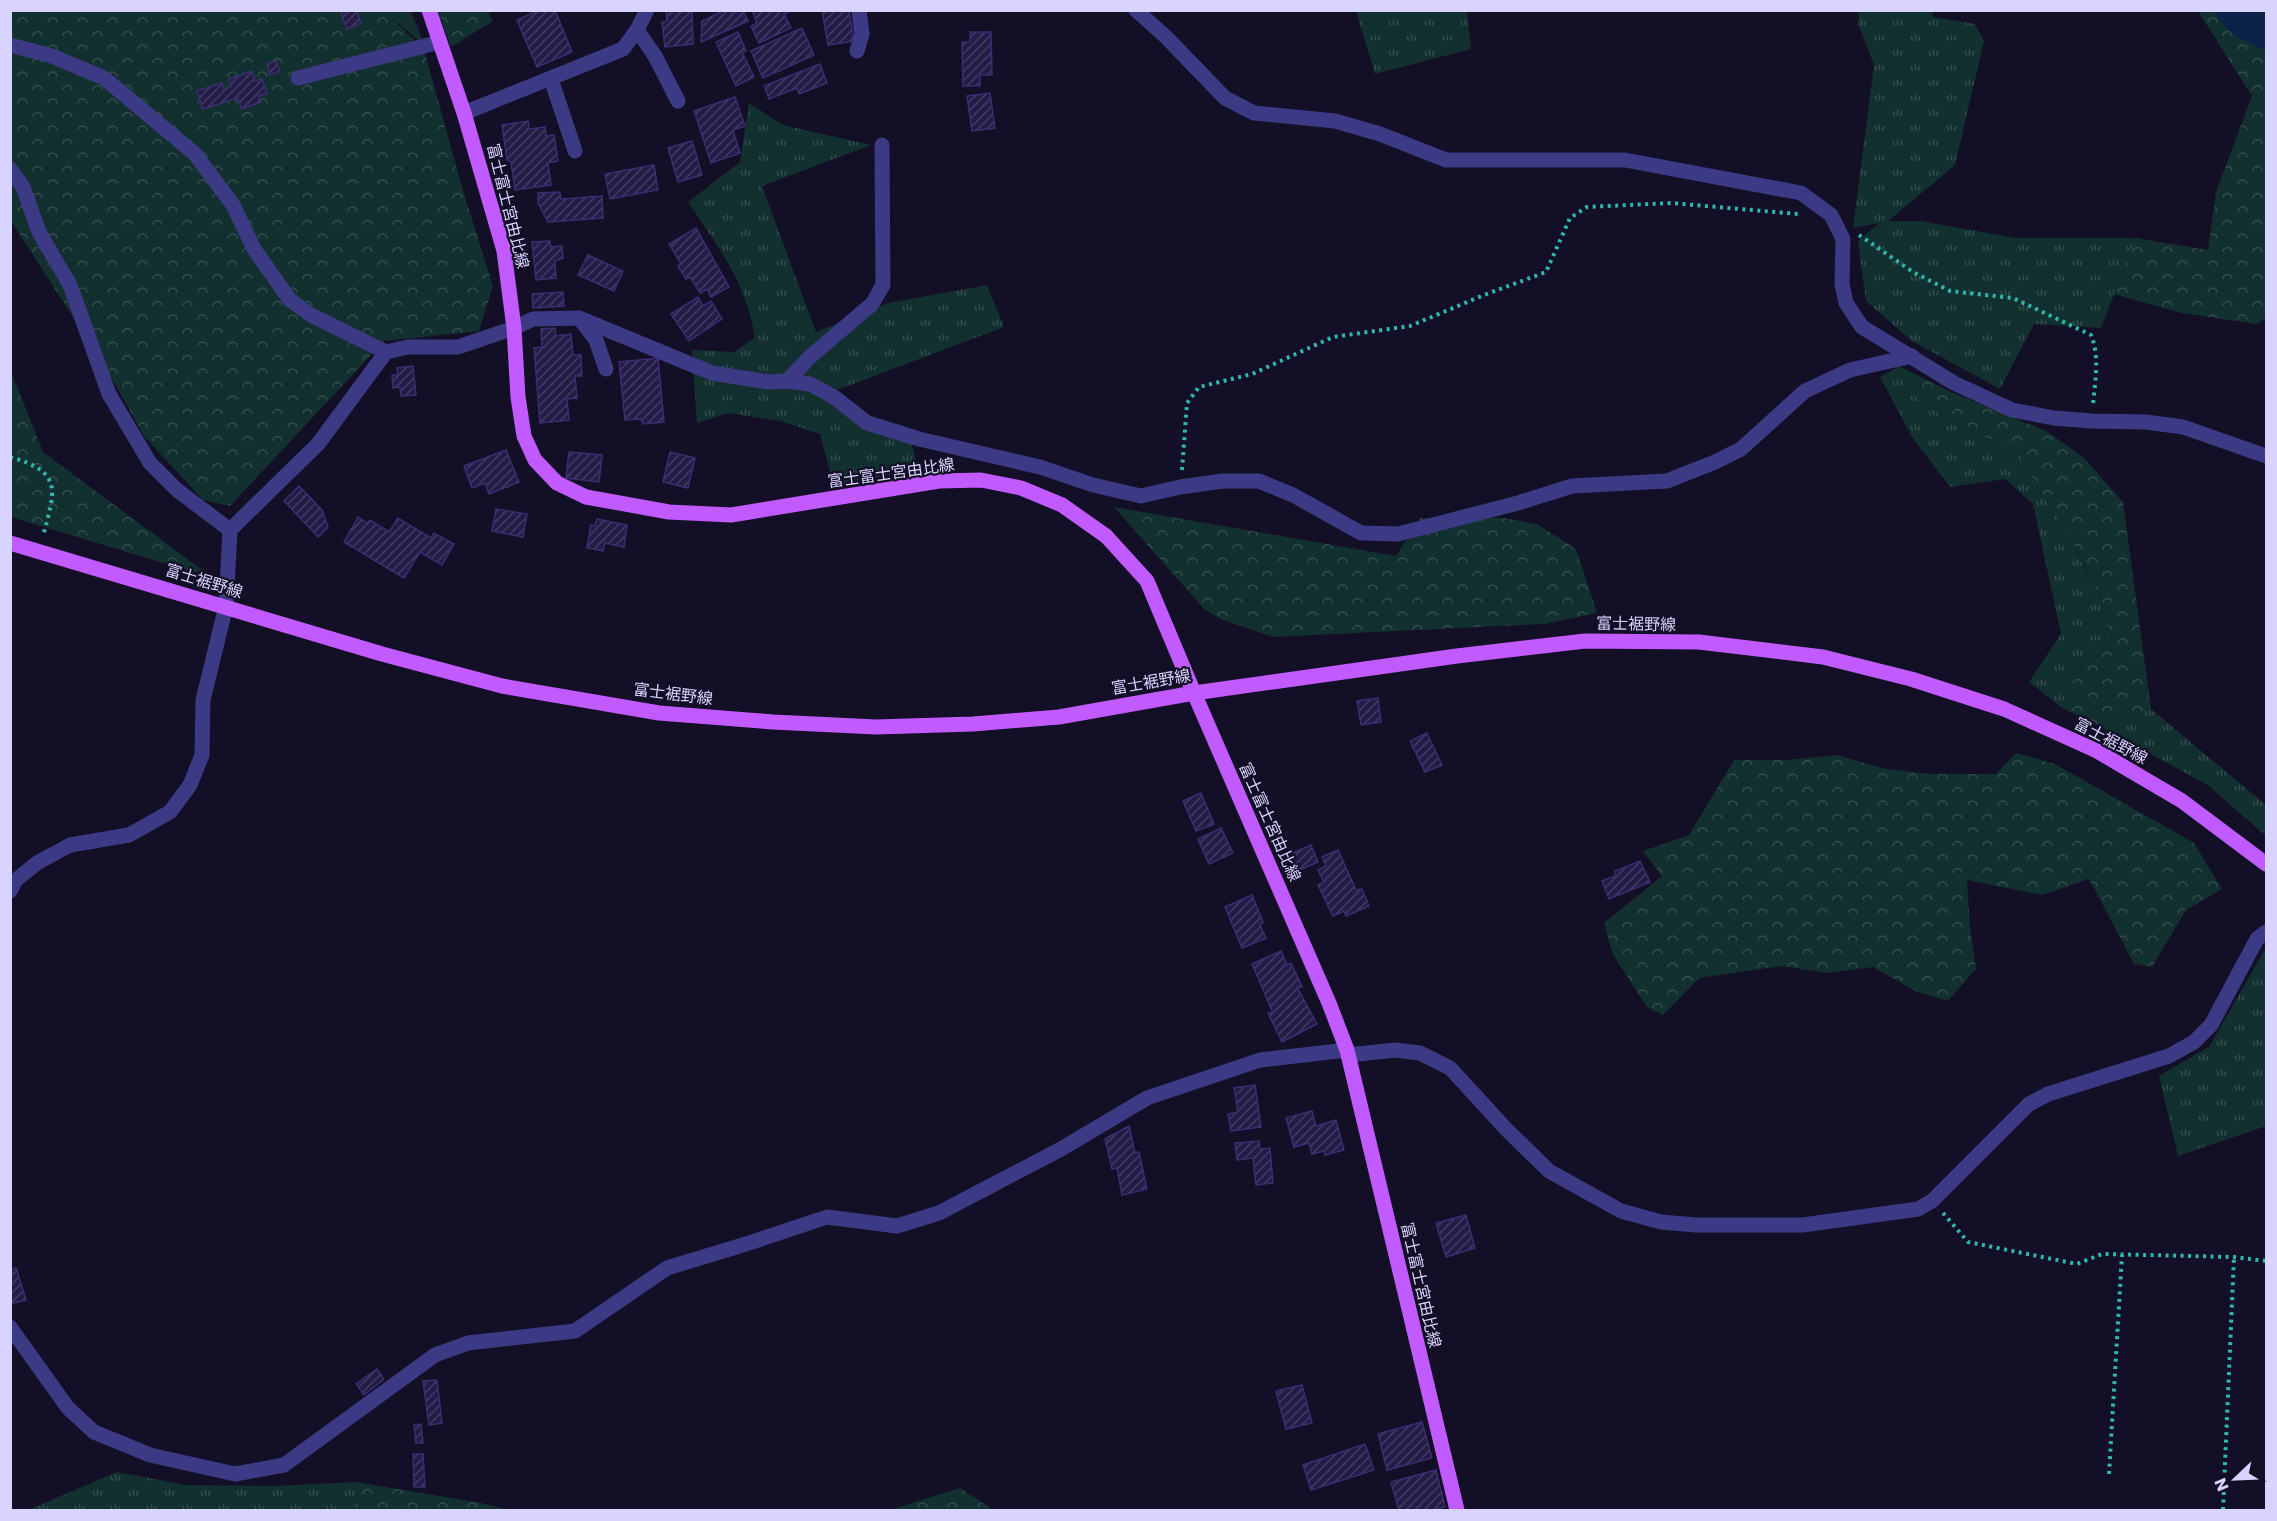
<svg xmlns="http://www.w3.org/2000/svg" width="2277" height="1521" font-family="Poppins,'Noto Sans JP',sans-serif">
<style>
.grass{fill:url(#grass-tufts)}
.forest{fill:url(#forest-crowns)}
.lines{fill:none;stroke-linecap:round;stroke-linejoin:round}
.river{stroke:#0c2248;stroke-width:39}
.building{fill:url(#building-hatch);stroke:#3b2d73;stroke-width:1.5}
.path{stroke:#2fb8b0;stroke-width:4;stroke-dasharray:3 4.5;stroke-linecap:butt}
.street{stroke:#3d3a85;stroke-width:15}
.primary{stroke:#c25bff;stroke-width:15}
.labels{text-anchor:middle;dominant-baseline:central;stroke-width:4.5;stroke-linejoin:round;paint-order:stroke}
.street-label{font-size:16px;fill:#d9d4ff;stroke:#130f26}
</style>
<defs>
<pattern id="grass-tufts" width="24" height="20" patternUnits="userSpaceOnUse" patternTransform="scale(1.5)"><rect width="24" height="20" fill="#12302f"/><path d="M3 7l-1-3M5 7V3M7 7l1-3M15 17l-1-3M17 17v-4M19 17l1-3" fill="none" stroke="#344d4e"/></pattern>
<pattern id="forest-crowns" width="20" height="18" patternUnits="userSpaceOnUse" patternTransform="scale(1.5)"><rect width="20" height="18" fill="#12302f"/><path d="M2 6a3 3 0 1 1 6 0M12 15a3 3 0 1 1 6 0" fill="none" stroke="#344d4e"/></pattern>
<pattern id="building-hatch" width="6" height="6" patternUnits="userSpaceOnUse" patternTransform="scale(1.5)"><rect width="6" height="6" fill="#241b47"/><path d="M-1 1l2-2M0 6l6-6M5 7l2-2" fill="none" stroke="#433b63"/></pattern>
</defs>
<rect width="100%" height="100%" fill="#130f26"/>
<g class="grass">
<polygon points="1932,10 1933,17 1975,24 1984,41 1955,165 1888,221 1920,221 2016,238 2136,238 2101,328 2034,324 2000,389 1912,341 1866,301 1858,241 1879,223 1853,228 1874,65 1858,24 1859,11"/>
<polygon points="384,11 411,11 425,46"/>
<polygon points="1356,11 1467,11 1471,49 1375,74"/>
<path d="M749 103 783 125 871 145 762 186 816 332 889 303 987 285 1004 327 837 390 871 416 907 427 918 468 834 487 820 434 781 421 728 413 697 423 692 350 734 352 755 338C746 282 719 248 688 202L740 162Z"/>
<polygon points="1899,366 1917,375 1915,397 1955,424 2016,450 2071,541 2110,616 2102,650 2078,673 2062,708 2029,682 2061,634 2033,504 2005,479 1950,487 1912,437 1880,377"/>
<polygon points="2151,709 2266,805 2266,836 2209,786 2098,725"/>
<polygon points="2266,947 2266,1126 2178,1156 2159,1076 2209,1047"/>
<polygon points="117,1472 186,1485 272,1486 356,1482 358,1510 28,1510"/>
</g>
<g class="forest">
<polygon points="11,11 385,11 424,50 464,194 493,286 479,331 384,341 230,506 203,500 144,436 107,370 11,221"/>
<polygon points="438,11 488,11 493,21 451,47"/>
<polygon points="2198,11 2266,11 2266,318 2256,324 2182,313 2113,294 2136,238 2208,250 2216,192 2252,96"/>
<polygon points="10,369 43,452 213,578 11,517"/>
<polygon points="1917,375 1949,391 2048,432 2084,458 2123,502 2151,709 2098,725 2062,708 2078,673 2102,650 2110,616 2077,551 2016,450 1955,424 1915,397"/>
<polygon points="1114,507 1396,556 1420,518 1504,518 1537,524 1576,549 1597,613 1544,624 1273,637 1223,620 1204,609"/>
<polygon points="2016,753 2055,764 2194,843 2222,889 2186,910 2152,967 2134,964 2089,879 2042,895 1967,880 1970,927 1976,969 1948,1001 1917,992 1873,967 1827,973 1782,966 1699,978 1663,1015 1647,1007 1613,955 1604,923 1662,876 1643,851 1689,835 1734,760 1786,760 1837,755 1881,768 1931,774 1996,774"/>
<polygon points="356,1482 481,1503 509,1510 355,1510"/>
<polygon points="960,1488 993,1510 890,1510"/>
</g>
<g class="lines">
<polyline class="river" points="2236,10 2244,18 2266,30"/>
</g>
<g class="building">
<polygon points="347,10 356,10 361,23 347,29 341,13"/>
<polygon points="538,10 555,10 572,52 537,67 517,20"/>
<polygon points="666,10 692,10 693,44 665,47 662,22 667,21"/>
<polygon points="725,10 743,10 748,21 701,42 702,21"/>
<polygon points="752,10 792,10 784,14 791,28 759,43 751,26 757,23"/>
<polygon points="822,10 849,10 854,41 828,45"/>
<polygon points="802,28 814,55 763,78 751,51"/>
<polygon points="738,32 746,51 742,52 754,77 736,86 716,42"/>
<polygon points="970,32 991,32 992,75 980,75 980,86 963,86 962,42 970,42"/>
<polygon points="276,61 280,71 270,75 267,64"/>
<polygon points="820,64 827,83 799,94 797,88 769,99 764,86"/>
<polygon points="252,71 255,81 262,79 267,93 258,96 261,102 241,109 238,98 203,109 197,91 222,83 224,89 232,86 229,79"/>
<polygon points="990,93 995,128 972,131 967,96"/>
<polygon points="735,97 745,126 733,130 740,153 711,163 694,111"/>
<polygon points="528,121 529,129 545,127 546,136 554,135 558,161 548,163 551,185 515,190 511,162 507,160 502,125"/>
<polygon points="692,141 702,175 678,182 668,148"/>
<polygon points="654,165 658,190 610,199 605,174"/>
<polygon points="560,192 561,199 602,196 603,218 548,222 538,203 538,193"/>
<polygon points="696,228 729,287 711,297 707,289 700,293 690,277 686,279 678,266 681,264 669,244"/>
<polygon points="550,241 551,247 562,246 563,258 555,261 556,278 536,280 532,242"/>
<polygon points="588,255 623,271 614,291 578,275"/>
<polygon points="563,292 564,306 533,308 532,294"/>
<polygon points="698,297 703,306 711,301 722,319 689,341 671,314"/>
<polygon points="555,328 556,336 571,334 573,355 581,355 582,376 575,376 577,398 567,399 569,420 540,423 534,348 542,347 541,329"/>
<polygon points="658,358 664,422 643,424 641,419 625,420 619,362"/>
<polygon points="413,366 416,395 401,396 400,387 393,388 392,375 398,375 397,368"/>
<polygon points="506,450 519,482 489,494 485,483 472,488 464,466"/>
<polygon points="569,452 602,455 599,482 566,478"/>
<polygon points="670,452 695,458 688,488 663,482"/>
<polygon points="299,486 322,510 328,527 318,537 284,501"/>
<polygon points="496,509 527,514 523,537 492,531"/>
<polygon points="358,517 367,523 370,520 389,532 398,518 431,538 434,533 454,544 442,565 420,552 404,578 344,542"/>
<polygon points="597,519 627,525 624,547 605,543 603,551 587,548 591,525 595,526"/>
<polygon points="1378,698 1381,722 1361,725 1357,701"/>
<polygon points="1427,733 1442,765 1425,772 1410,741"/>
<polygon points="1201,793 1214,824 1196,831 1183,801"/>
<polygon points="1221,828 1233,853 1209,864 1198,839"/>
<polygon points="1311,845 1318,862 1295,872 1288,855"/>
<polygon points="1338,850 1356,890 1362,889 1369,906 1346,916 1344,911 1333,916 1318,885 1324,882 1318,870 1326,866 1322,857"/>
<polygon points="1640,861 1650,882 1609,899 1602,881 1615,876 1615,871"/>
<polygon points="1252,895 1263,922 1260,925 1266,938 1242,948 1225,907"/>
<polygon points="1281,951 1287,965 1291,963 1302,987 1297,987 1317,1024 1282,1042 1268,1013 1273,1013 1252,964"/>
<polygon points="1255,1085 1261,1127 1231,1131 1228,1114 1238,1112 1234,1088"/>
<polygon points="1312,1111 1316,1126 1336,1120 1344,1150 1325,1155 1324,1151 1312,1154 1309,1143 1294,1147 1286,1118"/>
<polygon points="1129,1126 1135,1153 1139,1152 1147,1189 1122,1195 1117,1168 1112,1169 1105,1139"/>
<polygon points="1259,1141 1260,1149 1270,1148 1273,1183 1256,1185 1253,1158 1237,1160 1235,1143"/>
<polygon points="1466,1215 1475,1248 1446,1257 1436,1223"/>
<polygon points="16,1268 26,1300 10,1304 10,1270"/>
<polygon points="377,1369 384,1379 364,1395 356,1384"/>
<polygon points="437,1380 442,1423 429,1425 423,1381"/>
<polygon points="1302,1385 1312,1423 1286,1429 1276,1391"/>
<polygon points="1422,1422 1432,1458 1387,1470 1378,1434"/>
<polygon points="421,1424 423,1443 416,1443 414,1425"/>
<polygon points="1365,1444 1374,1470 1311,1490 1303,1465"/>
<polygon points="413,1454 423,1454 425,1487 414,1487"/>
<polygon points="1436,1470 1445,1507 1431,1510 1399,1510 1391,1482"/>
</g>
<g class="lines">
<g class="path">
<path d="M1859 235 1913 272 1950 291 2013 298 2091 335C2100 357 2095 381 2093 405"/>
<path d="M10 457C64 472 55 491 43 536"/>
<polyline points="1182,470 1187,403 1199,387 1252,374 1333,337 1410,326 1484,295 1546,272 1570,218 1587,207 1671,203 1798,214"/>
<polyline points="1943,1213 1968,1242 2077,1264 2102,1254 2234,1257 2266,1261"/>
<polyline points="2109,1474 2122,1255"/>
<polyline points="2223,1510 2234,1257"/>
</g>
<g class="street">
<polyline points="1136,10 1166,37 1225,98 1254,113 1335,121 1380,134 1446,160 1625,160 1801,193 1831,215 1843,239 1842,284 1846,303 1862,327 1954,383 2012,410 2054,418 2091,421 2146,422 2183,427 2266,456"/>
<polyline points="637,30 655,56 678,101"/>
<polyline points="10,45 52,56 104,78 195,154 233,205 254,249 290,300 311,315 386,352"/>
<polyline points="857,51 862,34 859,10"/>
<polyline points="298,78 440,42"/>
<polyline points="551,79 575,151"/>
<polyline points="464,113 623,49 637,30 647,10"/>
<polyline points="10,169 23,187 39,232 70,285 109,394 150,463 177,490 230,530"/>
<polyline points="580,319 596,340 606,369"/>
<polyline points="787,381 811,356 872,304 883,285 882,145"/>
<polyline points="10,891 16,880 37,863 70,845 129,835 170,812 190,785 202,755 203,700 226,606 230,530 318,444 386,352 408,347 458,347 514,328 533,319 579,318 712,373 768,382 787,381 810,384 834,397 867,423 919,439 1040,467 1093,485 1141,496 1180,487 1223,481 1259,481 1293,495 1361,533 1398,534 1518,503 1572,486 1667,481 1715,462 1741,449 1805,391 1850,370 1912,356"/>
<polyline points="1349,1055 1395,1050 1420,1053 1450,1068 1507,1130 1549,1171 1621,1211 1661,1222 1696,1225 1803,1225 1918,1209 1932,1201 2029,1104 2048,1094 2169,1056 2194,1042 2211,1025 2257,939 2266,932"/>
<polyline points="10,1327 68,1408 94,1432 150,1455 235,1474 284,1465 435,1355 468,1343 575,1331 667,1268 746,1244 827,1217 897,1226 939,1213 1061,1149 1147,1098 1260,1060 1347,1050"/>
</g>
<g class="primary">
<polyline points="429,10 464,113 504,251 514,328 518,397 524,436 535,460 557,483 586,497 669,512 731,515 939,481 981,480 1021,488 1062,505 1106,536 1147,581 1194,693 1329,1003 1347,1050 1457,1510"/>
<polyline points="10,543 382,654 502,686 659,713 773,722 876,727 973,724 1059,717 1194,693 1457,656 1585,641 1699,642 1823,657 1911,679 2004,709 2097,751 2182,801 2266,864"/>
</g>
</g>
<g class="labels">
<g class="street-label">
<text transform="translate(508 206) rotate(76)">富士富士宮由比線</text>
<text transform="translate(891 473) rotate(-8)">富士富士宮由比線</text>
<text transform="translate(204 581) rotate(17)">富士裾野線</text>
<text transform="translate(1636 624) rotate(1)">富士裾野線</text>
<text transform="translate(1151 682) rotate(-10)">富士裾野線</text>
<text transform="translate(673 694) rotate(7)">富士裾野線</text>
<text transform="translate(2111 741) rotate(28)">富士裾野線</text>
<text transform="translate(1270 822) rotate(66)">富士富士宮由比線</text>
<text transform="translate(1421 1285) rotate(77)">富士富士宮由比線</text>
</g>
</g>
<rect width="2277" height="1521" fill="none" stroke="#d9d4ff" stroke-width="24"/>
<g transform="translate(2235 1479) rotate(247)" stroke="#130f26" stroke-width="4.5" paint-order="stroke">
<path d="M0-4.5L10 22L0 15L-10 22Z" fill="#d9d4ff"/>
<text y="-9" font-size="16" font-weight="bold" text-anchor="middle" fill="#d9d4ff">N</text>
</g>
</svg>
